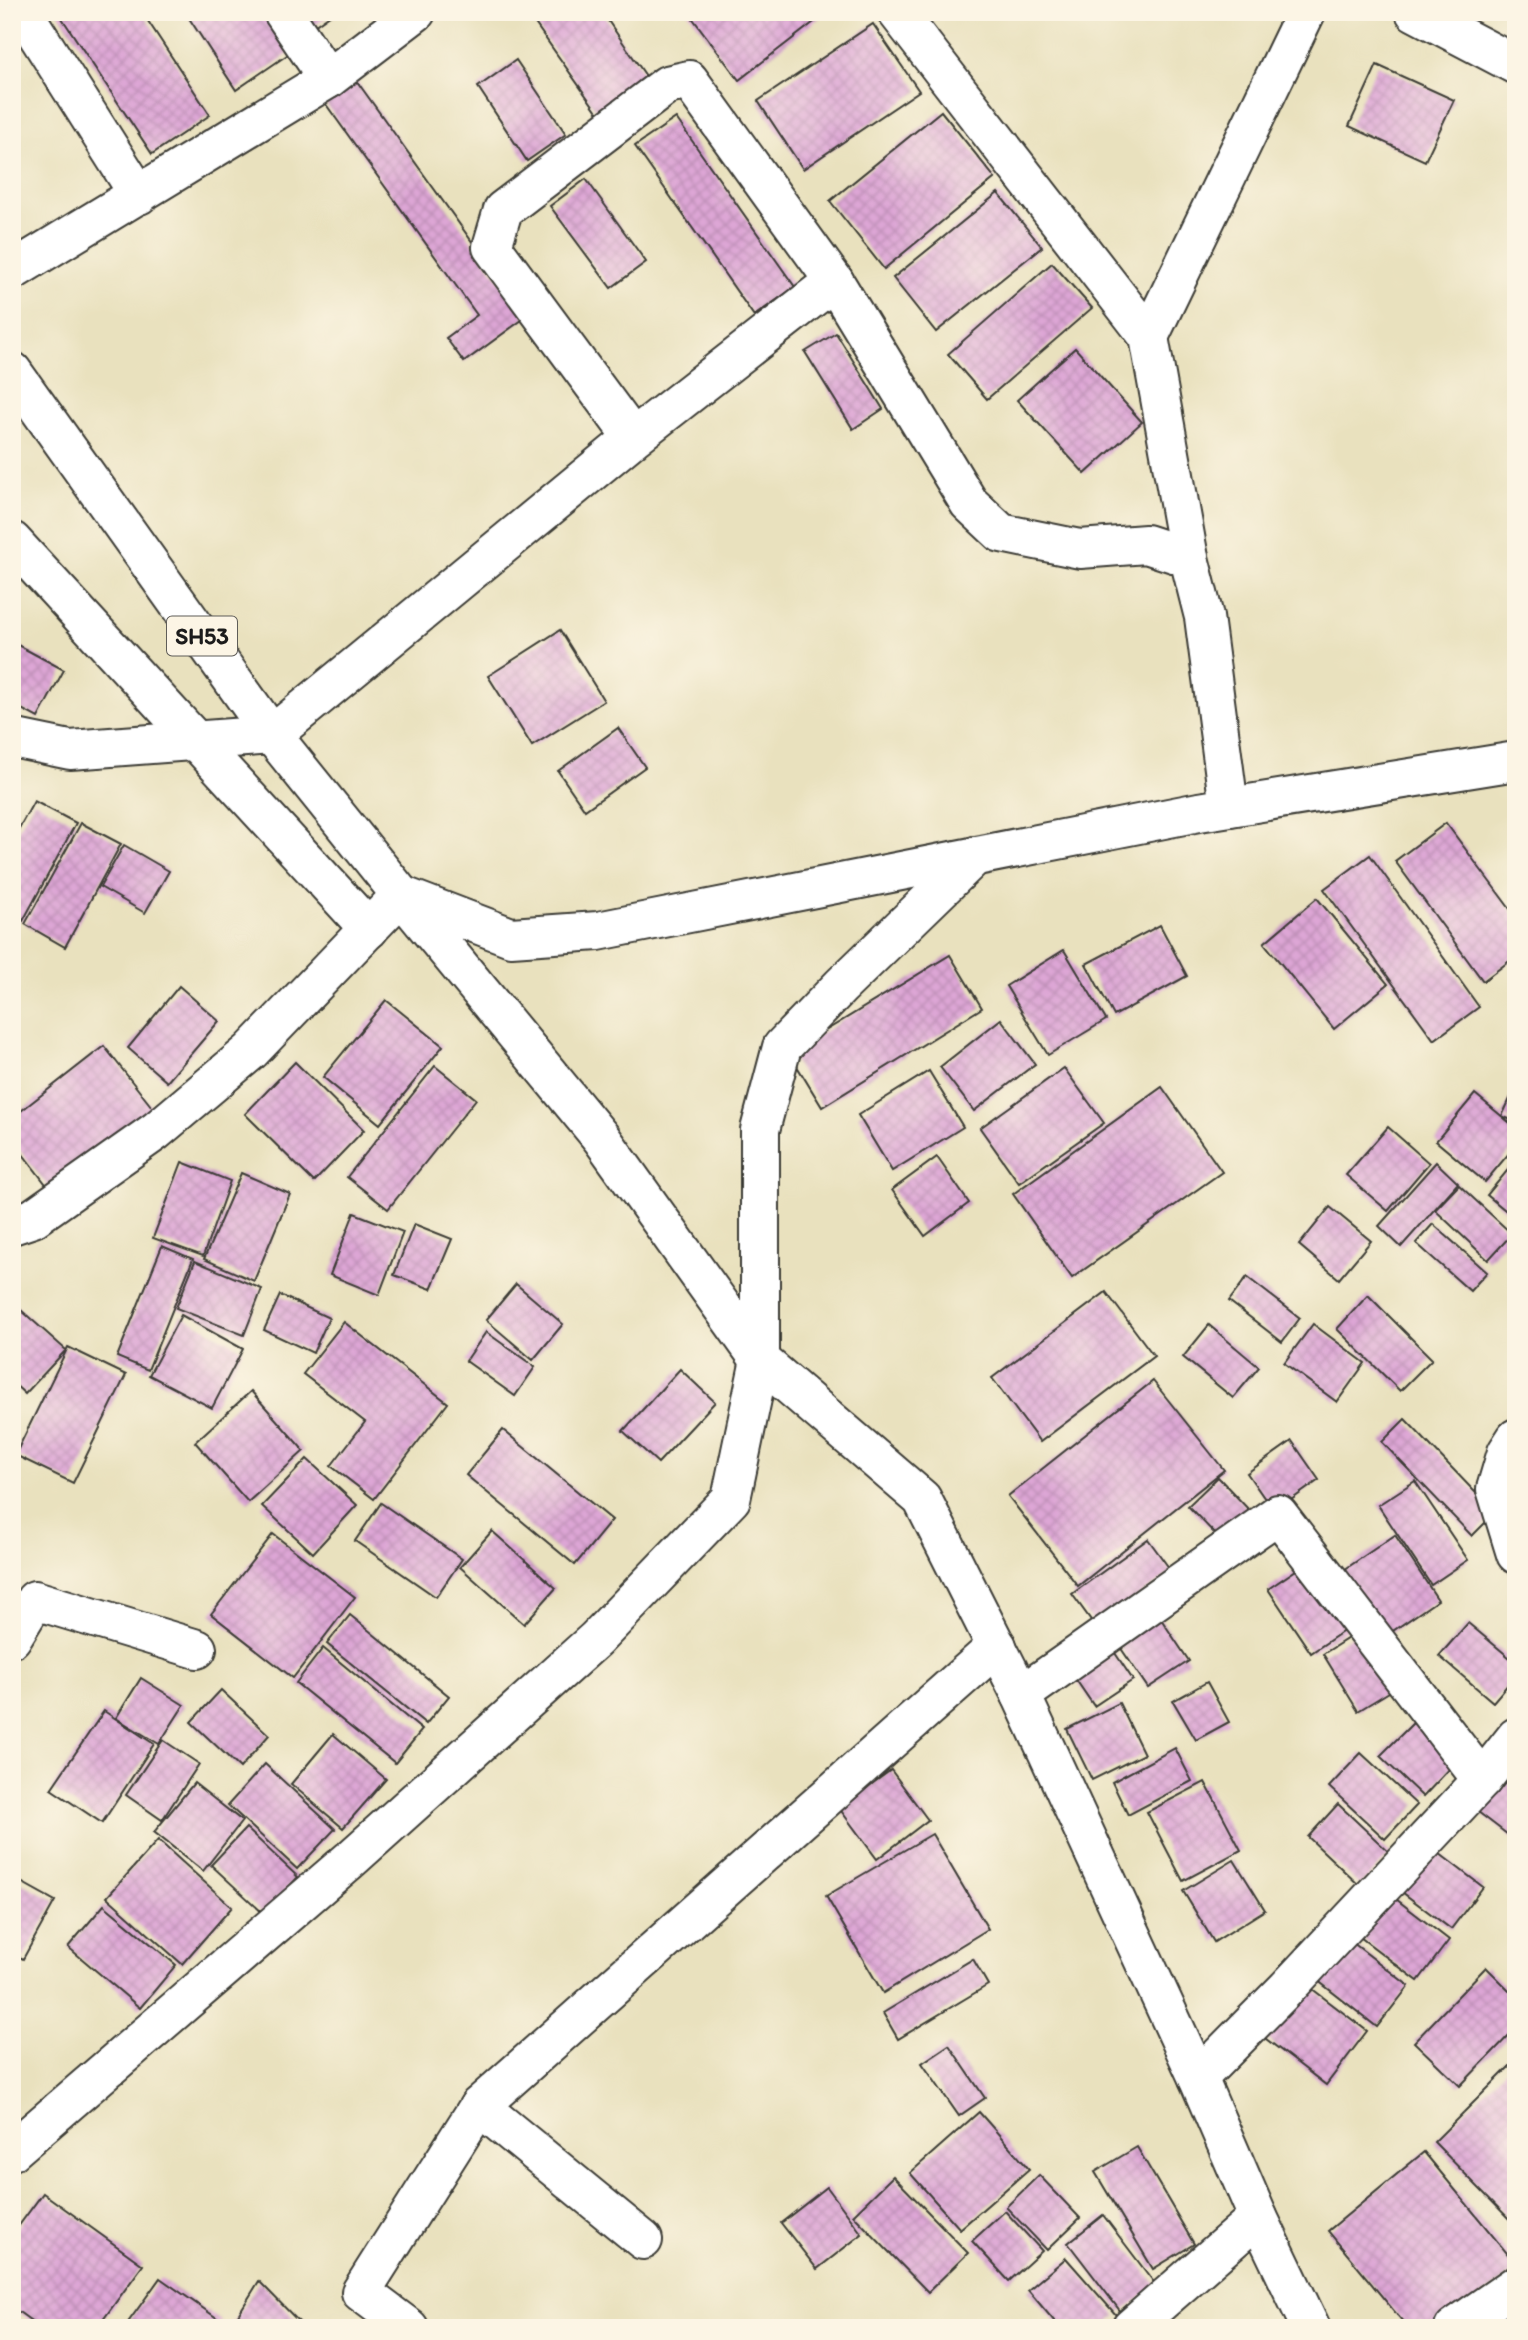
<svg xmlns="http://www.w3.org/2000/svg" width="1528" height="2340" font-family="Itim,sans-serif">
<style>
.building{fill:url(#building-cross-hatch)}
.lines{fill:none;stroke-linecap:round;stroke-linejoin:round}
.minor-casing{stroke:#3b3a34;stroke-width:42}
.tertiary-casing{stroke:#3b3a34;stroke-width:42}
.secondary-casing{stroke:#3b3a34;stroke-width:42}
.primary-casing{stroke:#3b3a34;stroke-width:42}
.minor{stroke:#fff;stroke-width:38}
.tertiary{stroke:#fff;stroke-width:38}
.secondary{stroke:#fff;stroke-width:38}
.primary{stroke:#fff;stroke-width:38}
.labels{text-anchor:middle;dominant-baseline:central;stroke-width:5;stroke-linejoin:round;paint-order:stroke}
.shield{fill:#fcf5e5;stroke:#5f5d58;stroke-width:2}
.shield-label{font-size:23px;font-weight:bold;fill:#1c1c1c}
</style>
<defs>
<pattern id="building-cross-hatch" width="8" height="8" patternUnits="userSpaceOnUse" patternTransform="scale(1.75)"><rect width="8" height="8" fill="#dda6d5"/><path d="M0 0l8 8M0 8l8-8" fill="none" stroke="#bd8eb6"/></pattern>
</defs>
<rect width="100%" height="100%" fill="#fcf5e5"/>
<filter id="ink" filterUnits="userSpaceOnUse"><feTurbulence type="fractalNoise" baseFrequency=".0143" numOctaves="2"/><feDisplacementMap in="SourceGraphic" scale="14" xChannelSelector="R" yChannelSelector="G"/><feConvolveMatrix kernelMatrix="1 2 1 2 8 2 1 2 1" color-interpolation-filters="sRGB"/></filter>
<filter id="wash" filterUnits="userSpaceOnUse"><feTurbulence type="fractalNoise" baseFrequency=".00686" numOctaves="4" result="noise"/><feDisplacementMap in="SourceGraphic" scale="28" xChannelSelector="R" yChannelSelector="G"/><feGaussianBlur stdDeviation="1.57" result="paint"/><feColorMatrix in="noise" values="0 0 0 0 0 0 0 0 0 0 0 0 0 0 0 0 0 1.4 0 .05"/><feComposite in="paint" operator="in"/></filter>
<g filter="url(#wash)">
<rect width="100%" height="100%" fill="#e9e1be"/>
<g id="blocks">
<g class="building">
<polygon points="58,12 142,12 210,115 152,154"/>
<polygon points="185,12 267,12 293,51 236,90"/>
<polygon points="301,12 334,12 311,28"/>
<polygon points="527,12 602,12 648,79 599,114"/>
<polygon points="688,12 827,12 739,80"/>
<polygon points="873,24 919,91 803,169 758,101"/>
<polygon points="516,60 566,134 527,161 478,87"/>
<polygon points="1377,65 1454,100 1425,161 1349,126"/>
<polygon points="356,80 526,317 464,362 446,338 477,315 325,103"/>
<polygon points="941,111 995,178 884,269 830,201"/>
<polygon points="676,118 795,287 754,316 635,146"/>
<polygon points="586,179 646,262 611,288 550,206"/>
<polygon points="998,193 1042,247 936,332 893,278"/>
<polygon points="1052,263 1092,308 987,399 948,354"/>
<polygon points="836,333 883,409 853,429 805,352"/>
<polygon points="1075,348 1142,422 1085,474 1017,400"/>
<polygon points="560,630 604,701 532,746 488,676"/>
<polygon points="12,642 64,670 38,718 12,704"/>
<polygon points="618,728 645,767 585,810 558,771"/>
<polygon points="34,801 76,823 23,921 12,915 12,841"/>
<polygon points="81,823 121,844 65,947 25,924"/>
<polygon points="1446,823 1516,917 1516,956 1483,981 1395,861"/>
<polygon points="124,845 169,871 145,913 100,887"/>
<polygon points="1370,855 1479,1007 1434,1040 1324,889"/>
<polygon points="1317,898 1388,984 1334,1029 1264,943"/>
<polygon points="1160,925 1187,976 1114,1016 1086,964"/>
<polygon points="1064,950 1106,1020 1048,1055 1006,986"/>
<polygon points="950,955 982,1008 822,1107 789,1053"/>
<polygon points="179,986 219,1021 167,1082 128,1048"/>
<polygon points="386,1000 443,1046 380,1124 323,1077"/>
<polygon points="1001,1019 1035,1064 974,1111 940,1067"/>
<polygon points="104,1046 155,1111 52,1192 12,1140 12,1118"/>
<polygon points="295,1062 364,1130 314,1182 245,1114"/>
<polygon points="435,1066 476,1099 388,1209 347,1177"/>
<polygon points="1064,1068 1104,1123 1019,1183 980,1128"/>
<polygon points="929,1071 963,1127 892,1171 858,1115"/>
<polygon points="1516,1086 1516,1122 1502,1116"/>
<polygon points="1162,1087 1222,1172 1072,1278 1013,1194"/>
<polygon points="1475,1094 1516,1128 1516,1145 1485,1182 1436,1141"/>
<polygon points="1388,1127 1429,1163 1388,1211 1346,1175"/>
<polygon points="937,1157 969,1203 925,1236 892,1190"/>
<polygon points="1516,1160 1516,1219 1487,1195"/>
<polygon points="182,1162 230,1181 203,1256 153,1238"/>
<polygon points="1436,1162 1458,1183 1401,1247 1379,1226"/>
<polygon points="241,1173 290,1194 254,1281 204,1259"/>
<polygon points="1459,1185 1512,1234 1488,1260 1435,1210"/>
<polygon points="1330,1207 1371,1241 1339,1279 1299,1245"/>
<polygon points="354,1213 403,1232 379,1295 330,1275"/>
<polygon points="414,1224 452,1239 431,1289 394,1275"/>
<polygon points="1433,1224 1487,1272 1470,1291 1416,1243"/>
<polygon points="162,1246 193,1259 148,1370 117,1357"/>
<polygon points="195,1261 262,1289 244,1335 176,1308"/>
<polygon points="1247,1277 1300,1318 1282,1342 1229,1301"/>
<polygon points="516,1284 563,1324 533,1360 486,1320"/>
<polygon points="1106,1292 1154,1356 1040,1442 992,1378"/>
<polygon points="280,1295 329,1318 313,1353 264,1330"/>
<polygon points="1368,1295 1432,1359 1400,1391 1337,1329"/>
<polygon points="12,1302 66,1350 25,1394 12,1382"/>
<polygon points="181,1315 243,1349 212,1408 149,1375"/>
<polygon points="344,1322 448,1403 374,1499 331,1466 365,1422 303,1374"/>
<polygon points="1313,1324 1365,1363 1337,1402 1284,1363"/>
<polygon points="1209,1325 1259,1367 1233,1398 1183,1357"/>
<polygon points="486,1332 535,1367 515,1396 466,1361"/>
<polygon points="68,1347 126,1375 73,1483 15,1455"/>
<polygon points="680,1369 715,1402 658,1463 623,1431"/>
<polygon points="1153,1381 1224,1470 1078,1586 1008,1496"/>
<polygon points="251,1391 304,1451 248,1502 195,1442"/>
<polygon points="1405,1419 1495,1513 1472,1536 1382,1442"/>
<polygon points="503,1430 612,1520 575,1565 466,1475"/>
<polygon points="1292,1441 1319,1480 1274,1512 1247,1473"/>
<polygon points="307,1459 357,1505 313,1553 262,1506"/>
<polygon points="1218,1477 1250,1511 1220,1539 1188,1506"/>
<polygon points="1415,1481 1468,1560 1431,1585 1378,1505"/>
<polygon points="381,1503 462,1559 436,1597 355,1541"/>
<polygon points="492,1531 556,1588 524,1624 460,1567"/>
<polygon points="273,1534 355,1597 293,1678 211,1614"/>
<polygon points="1395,1535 1438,1600 1381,1639 1338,1574"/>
<polygon points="1148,1539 1172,1572 1096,1627 1072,1594"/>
<polygon points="1305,1564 1348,1628 1311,1653 1268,1589"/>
<polygon points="350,1615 449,1696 426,1724 327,1644"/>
<polygon points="1159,1616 1189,1661 1148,1688 1118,1644"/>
<polygon points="1468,1623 1516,1663 1516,1675 1493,1702 1439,1656"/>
<polygon points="1358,1632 1394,1689 1358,1711 1323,1654"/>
<polygon points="1107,1641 1133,1680 1094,1706 1068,1668"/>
<polygon points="323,1648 422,1730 395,1763 296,1683"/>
<polygon points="141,1678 184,1705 159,1744 116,1718"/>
<polygon points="1207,1682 1229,1722 1196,1740 1173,1701"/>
<polygon points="221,1690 269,1735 240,1768 191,1722"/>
<polygon points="1119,1703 1144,1754 1092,1780 1067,1729"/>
<polygon points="104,1711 154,1744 102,1823 51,1789"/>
<polygon points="1413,1723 1455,1763 1423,1797 1380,1756"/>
<polygon points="333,1734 386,1779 343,1828 291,1784"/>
<polygon points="163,1740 199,1764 162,1820 126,1795"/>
<polygon points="1175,1748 1192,1781 1128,1815 1112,1782"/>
<polygon points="1361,1753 1417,1805 1385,1839 1329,1787"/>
<polygon points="265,1764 335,1829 297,1869 228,1805"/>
<polygon points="1516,1768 1516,1841 1469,1805"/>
<polygon points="891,1770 928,1820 877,1859 839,1808"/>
<polygon points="1205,1782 1241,1850 1183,1881 1147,1812"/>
<polygon points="194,1783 242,1821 203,1871 154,1832"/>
<polygon points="1338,1804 1391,1854 1360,1886 1308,1837"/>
<polygon points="246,1828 298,1877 264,1914 211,1865"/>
<polygon points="932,1834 988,1929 883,1993 826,1896"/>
<polygon points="158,1840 232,1907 182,1964 107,1897"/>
<polygon points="1431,1847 1483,1887 1451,1929 1398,1889"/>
<polygon points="1234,1860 1265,1910 1214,1942 1183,1891"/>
<polygon points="12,1877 55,1901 23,1959 12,1953"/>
<polygon points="1392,1896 1449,1940 1418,1981 1360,1937"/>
<polygon points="104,1905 176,1965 140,2008 68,1947"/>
<polygon points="1344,1936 1409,1986 1377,2027 1312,1976"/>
<polygon points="973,1959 988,1985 898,2039 883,2013"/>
<polygon points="1486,1967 1516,1997 1516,2028 1460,2086 1414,2042"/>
<polygon points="1298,1978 1367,2031 1326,2085 1257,2032"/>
<polygon points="949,2045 985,2098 959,2116 922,2063"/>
<polygon points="1516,2060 1516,2226 1434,2142"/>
<polygon points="979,2112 1029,2169 960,2229 910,2173"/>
<polygon points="1137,2147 1194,2244 1153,2269 1095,2172"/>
<polygon points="1424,2152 1516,2264 1516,2269 1446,2328 1408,2328 1328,2231"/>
<polygon points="1039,2175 1080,2218 1047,2250 1006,2207"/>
<polygon points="893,2176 968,2253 928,2292 853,2215"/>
<polygon points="827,2187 862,2234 817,2269 781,2223"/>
<polygon points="43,2193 143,2265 97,2328 41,2328 12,2307 12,2235"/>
<polygon points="1005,2211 1042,2251 1009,2281 972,2241"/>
<polygon points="1103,2215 1156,2285 1121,2312 1068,2243"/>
<polygon points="1066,2258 1117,2316 1103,2328 1060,2328 1028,2290"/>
<polygon points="160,2278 221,2321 216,2328 124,2328"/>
<polygon points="259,2281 305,2328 230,2328"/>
</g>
</g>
</g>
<g filter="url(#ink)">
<use href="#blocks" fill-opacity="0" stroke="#3b3a34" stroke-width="2"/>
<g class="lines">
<g class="minor-casing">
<g id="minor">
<polyline points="23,12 139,195"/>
<polyline points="283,12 328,79"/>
<polyline points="897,12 1149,337 1189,558"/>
<polyline points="1415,12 1516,65"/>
<polyline points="12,271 328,79 416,12"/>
<polyline points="834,281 969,503 1001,533 1080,549 1146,544 1189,558 1204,617 1229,807"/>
<polyline points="1149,337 1306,12"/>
<polyline points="12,738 70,750 272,735 633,438 834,281 689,80 667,85 503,210 492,247 633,438"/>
<polyline points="1516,1438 1507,1452 1496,1489 1516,1554"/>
<polyline points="12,1638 35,1600 197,1649"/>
<polyline points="1021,1695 1278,1514 1482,1780"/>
<polyline points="1198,2078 1287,1988 1482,1780 1516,1737"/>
<polyline points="12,2151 351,1859 596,1639 731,1499 760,1360 760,1130 782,1047 841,986 975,856"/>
<polyline points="643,2240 479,2106 997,1646"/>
<polyline points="409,2328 361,2292 479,2106"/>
<polyline points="1131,2328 1258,2217"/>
<polyline points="1454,2328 1516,2285"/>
</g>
</g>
<g class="tertiary-casing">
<polyline id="tertiary" points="12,1225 33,1218 156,1131 251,1051 401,895 602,1139 760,1360 922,1499 1021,1695 1198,2078 1258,2217 1311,2328"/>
</g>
<g class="secondary-casing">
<polyline id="secondary" points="401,895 511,937 598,931 1199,812 1516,761"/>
</g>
<g class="primary-casing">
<g id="primary">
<polyline points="12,371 272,735 401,895"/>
<polyline points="12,541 369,929"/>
</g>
</g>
<use href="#minor" class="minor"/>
<use href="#tertiary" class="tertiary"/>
<use href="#secondary" class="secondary"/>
<use href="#primary" class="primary"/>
</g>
</g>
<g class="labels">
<rect class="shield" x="167" y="616.5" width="70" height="39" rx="5"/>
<g class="shield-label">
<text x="202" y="636">SH53</text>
</g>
</g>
<rect width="1528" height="2340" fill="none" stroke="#fcf5e5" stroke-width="42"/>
</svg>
